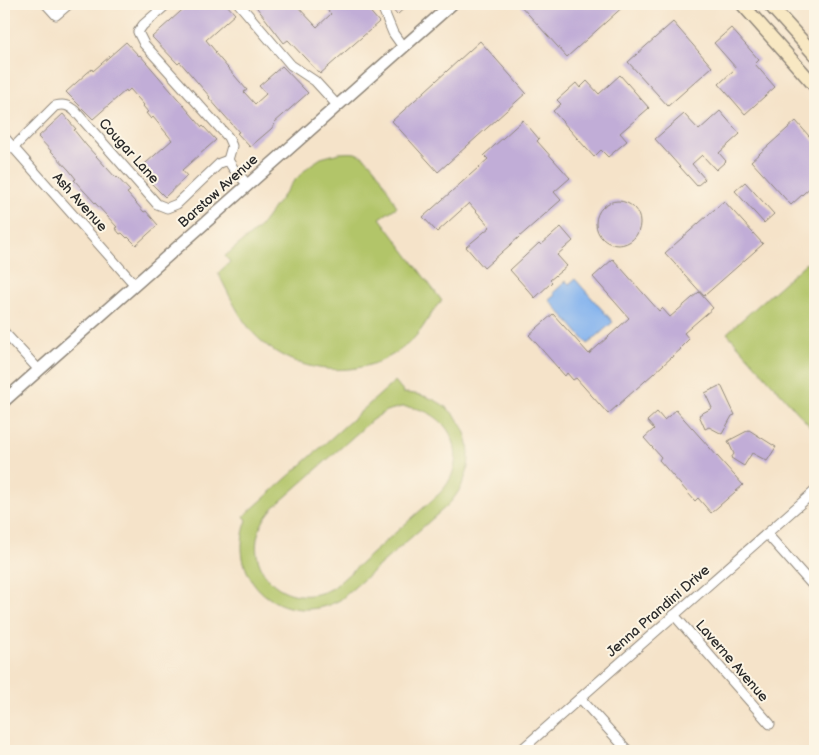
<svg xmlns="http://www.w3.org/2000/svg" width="819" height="755" font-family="'Balsamiq Sans',sans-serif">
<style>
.green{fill:#b2c569;stroke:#6e784a;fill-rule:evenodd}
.water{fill:#84b3ee;stroke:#586f8c}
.building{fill:#c1add7}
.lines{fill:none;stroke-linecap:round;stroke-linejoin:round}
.minor-casing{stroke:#90877a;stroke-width:11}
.tertiary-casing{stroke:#90877a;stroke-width:14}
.secondary-casing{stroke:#90877a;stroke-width:15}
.minor{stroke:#fff;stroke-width:9}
.tertiary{stroke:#fff;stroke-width:11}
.secondary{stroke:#f8e8c3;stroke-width:12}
.labels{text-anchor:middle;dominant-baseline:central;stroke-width:4;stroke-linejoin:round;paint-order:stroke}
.street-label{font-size:14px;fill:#2b2b2b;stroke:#fcf5e5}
</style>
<rect width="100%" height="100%" fill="#fcf5e5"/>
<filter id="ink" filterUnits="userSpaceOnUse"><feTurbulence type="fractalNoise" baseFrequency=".02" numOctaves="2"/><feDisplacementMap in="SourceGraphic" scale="10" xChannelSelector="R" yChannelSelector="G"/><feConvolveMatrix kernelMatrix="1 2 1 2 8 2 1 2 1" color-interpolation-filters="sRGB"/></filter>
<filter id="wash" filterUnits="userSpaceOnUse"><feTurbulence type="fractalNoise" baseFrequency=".0096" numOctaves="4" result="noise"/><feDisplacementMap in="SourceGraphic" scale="20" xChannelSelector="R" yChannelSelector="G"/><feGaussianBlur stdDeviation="1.12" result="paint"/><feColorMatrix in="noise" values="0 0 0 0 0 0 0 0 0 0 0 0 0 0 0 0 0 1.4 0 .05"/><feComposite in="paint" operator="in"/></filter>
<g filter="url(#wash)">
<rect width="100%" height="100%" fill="#f5e3c9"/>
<g class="green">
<path d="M339 153C344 153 350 152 355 153 375 158 388 191 397 207L380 218 442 301C432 309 428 321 420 331 416 337 409 343 404 347 360 382 294 375 255 335 239 318 229 294 218 273L230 262 225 256 258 229 293 182 309 166 321 158Z"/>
<polygon points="806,263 815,273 815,432 727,333"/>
<path d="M395 381 404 392 403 393C466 394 490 461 448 505L340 600C284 630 224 581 247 520L244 516ZM401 407C450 406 474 459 439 494L333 588C278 617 230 554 273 508L372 420 386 411Z"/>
</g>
<polygon class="water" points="575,279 613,322 588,344 549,300 555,295 553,293 566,281 569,284"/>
<g id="blocks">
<g class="building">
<polygon points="189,4 226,4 235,14 206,40 216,52 215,53 247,90 244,92 255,104 266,94 259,86 282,66 308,93 274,123 275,124 271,129 250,147 237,133 239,132 209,98 210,97 180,62 178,64 152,37"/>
<polygon points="254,4 295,4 317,27 331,14 322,4 361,4 365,9 367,8 379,22 320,74 288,40 284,43"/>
<polygon points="388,4 409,4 397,15"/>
<polygon points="519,4 626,4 567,57"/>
<polygon points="673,22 712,67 668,106 628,62"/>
<polygon points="731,28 759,60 755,64 775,87 745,114 719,84 736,68 714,43"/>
<polygon points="480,41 526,93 438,172 392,121"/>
<polygon points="126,42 139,56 140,55 202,127 203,126 216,140 182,170 187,176 165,197 138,170 172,140 153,117 151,119 146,113 148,112 143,106 144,105 130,89 127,92 126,90 93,119 66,92 87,73 92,69 93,71"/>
<polygon points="620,75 649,108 620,133 627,141 608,157 601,150 594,157 553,111 561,104 557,100 576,83 580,88 587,81 599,94"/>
<polygon points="720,111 740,134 719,153 726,161 716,170 702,155 692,164 705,179 697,186 655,139 684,114 699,130"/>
<polygon points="63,114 76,129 74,130 86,145 116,178 117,177 130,191 127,193 144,212 146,211 158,225 136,245 128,237 127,238 122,233 120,234 115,228 117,227 74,180 76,179 69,170 38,137"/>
<polygon points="523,120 539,139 537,141 570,178 554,192 561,200 484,268 466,247 490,227 469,203 437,232 423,217 488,159 484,155"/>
<polygon points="796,121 815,143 815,183 791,205 751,161"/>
<polygon points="745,182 774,214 764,223 735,191"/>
<polygon points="724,201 763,244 704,296 665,253"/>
<circle cx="618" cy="223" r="22"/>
<polygon points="561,227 573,241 557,255 567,266 550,280 552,282 535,298 510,270 539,243 541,245"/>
<polygon points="613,259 659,311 662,308 670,317 699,292 713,308 684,333 689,339 680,348 681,349 608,414 576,378 573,380 567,373 565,376 529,335 553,314 589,354 629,318 593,277"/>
<polygon points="721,385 735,415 732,416 722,434 709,427 705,429 699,415 712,408 705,393"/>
<polygon points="676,410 743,485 711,513 698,498 695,501 659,460 661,457 644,438 654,429 647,421 657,412 664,420"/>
<polygon points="749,430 776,447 767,461 752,453 744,466 731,458 734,454 728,441"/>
</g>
</g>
</g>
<g filter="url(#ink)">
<use href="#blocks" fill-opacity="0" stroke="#90877a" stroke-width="1"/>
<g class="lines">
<g class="minor-casing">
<g id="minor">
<polyline points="46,4 56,15 69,4"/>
<polyline points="167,4 143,25 138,32 144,44 228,137 232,146 228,160 233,168 248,185"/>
<polyline points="239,4 291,65 315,81 337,105"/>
<polyline points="381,4 393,33 403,47"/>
<polyline points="4,137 135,285"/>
<path d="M13 148 55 106C64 104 68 105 75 111L157 204 167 208 177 204 220 163 228 160"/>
<polyline points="4,332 39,370"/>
<polyline points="767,534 815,588"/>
<polyline points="674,615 770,724"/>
<polyline points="580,698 628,751"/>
<polyline points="520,751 815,491"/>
</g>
</g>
<g class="tertiary-casing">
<polyline id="tertiary" points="4,401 452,4"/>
</g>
<g class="secondary-casing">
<g id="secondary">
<polyline points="742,4 815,86"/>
<polyline points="769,4 815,55"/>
</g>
</g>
<use href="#minor" class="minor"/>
<use href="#tertiary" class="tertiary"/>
<use href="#secondary" class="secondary"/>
</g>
</g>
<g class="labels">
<g class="street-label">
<text transform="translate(129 151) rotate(48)">Cougar Lane</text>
<text transform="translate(218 191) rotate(-42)">Barstow Avenue</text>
<text transform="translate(80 202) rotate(48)">Ash Avenue</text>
<text transform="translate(658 611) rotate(-41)">Jenna Prandini Drive</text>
<text transform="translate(732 661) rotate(49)">Laverne Avenue</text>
</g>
</g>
<rect width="819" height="755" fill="none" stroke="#fcf5e5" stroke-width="20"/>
</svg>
